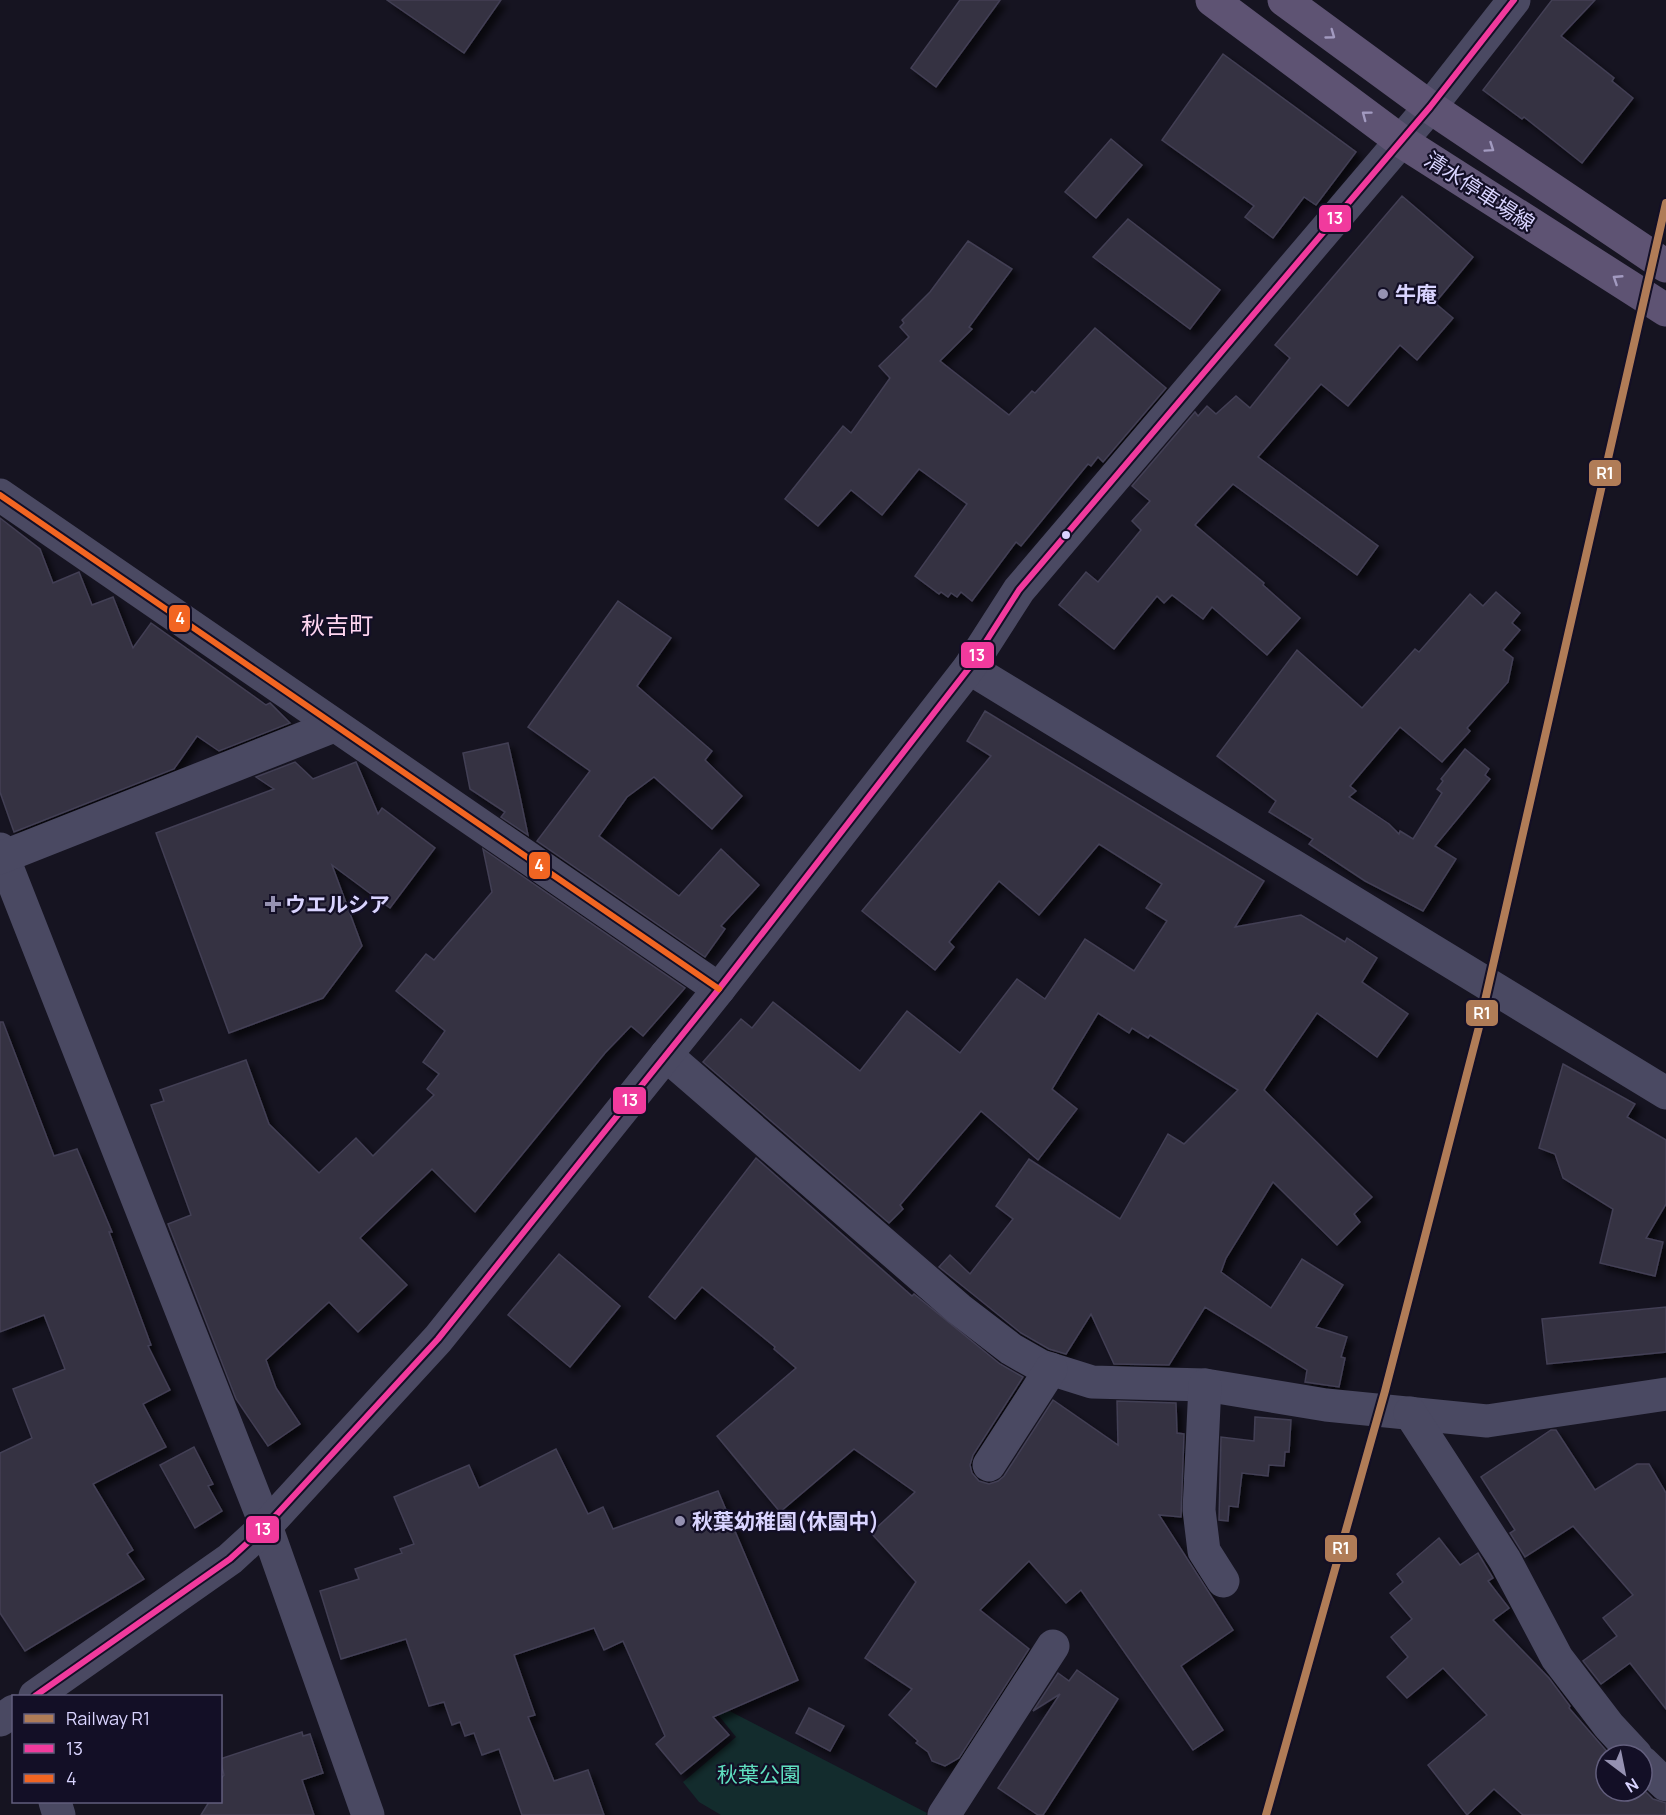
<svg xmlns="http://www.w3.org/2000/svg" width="1666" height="1815" font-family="Manrope,'Noto Sans JP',sans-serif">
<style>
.green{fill:#132c2d}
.building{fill:#343243;stroke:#433f54;stroke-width:1.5;filter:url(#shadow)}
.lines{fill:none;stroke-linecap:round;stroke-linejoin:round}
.minor{stroke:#4a4962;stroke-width:33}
.major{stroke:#5e5373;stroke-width:33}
.bus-1-casing{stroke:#130f26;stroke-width:10}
.bus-2-casing{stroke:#130f26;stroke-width:10}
.bus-1{stroke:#f13a9d;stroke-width:6}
.bus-2{stroke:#f26522;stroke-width:6}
.rail-1-casing{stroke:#130f26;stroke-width:12}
.rail-1{stroke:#b07c57;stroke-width:8}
.oneway{stroke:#a29ac0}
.poi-dot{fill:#9591b1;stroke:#130f26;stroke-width:2}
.bus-dot{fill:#d9d4ff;stroke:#130f26;stroke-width:2}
.labels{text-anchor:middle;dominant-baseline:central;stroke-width:4.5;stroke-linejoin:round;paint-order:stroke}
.street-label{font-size:21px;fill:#d9d4ff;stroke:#130f26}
.poi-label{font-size:21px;font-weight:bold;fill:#d9d4ff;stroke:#130f26;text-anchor:start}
.park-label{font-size:21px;fill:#5fe0c0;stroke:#130f26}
.quarter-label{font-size:24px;fill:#ffd6f0;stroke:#130f26}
.line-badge{stroke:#130f26;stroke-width:2}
.badge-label{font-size:16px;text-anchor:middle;font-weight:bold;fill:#fff}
</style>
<defs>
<filter id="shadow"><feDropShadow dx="5.5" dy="5.5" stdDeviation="3" flood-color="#0009"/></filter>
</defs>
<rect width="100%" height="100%" fill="#161421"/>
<polygon class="green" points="716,1704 927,1813 926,1815 721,1815 699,1802 683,1782 736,1737 711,1706"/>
<g class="building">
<polygon points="387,0 501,0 464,53"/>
<polygon points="960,0 1000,0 936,87 911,68"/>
<polygon points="1552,0 1595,0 1561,36 1614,78 1612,81 1633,98 1582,163 1524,117 1522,119 1483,90"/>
<polygon points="1223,54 1356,152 1316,205 1304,197 1273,238 1245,217 1254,206 1162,140"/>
<polygon points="1111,139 1142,165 1096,218 1065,192"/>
<polygon points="1402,196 1473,257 1435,303 1453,318 1417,360 1400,345 1348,406 1321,384 1258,457 1378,546 1357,575 1233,484 1195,525 1264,583 1263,585 1300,618 1267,655 1212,607 1203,619 1172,595 1164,603 1157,596 1114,649 1059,605 1086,572 1098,582 1141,530 1132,521 1150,501 1132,486 1195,412 1198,416 1207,406 1216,414 1236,396 1250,408 1290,358 1275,345"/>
<polygon points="1128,219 1220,290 1190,329 1093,257"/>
<polygon points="968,241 1012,269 969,327 972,329 940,361 1009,415 1032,391 1035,393 1095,328 1166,388 1103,462 1098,457 1091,466 1088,464 1021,546 1016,542 972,601 961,592 957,597 951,593 948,597 941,592 939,594 915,576 967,504 919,469 882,515 851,490 818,526 785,499 843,426 851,433 890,378 879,366 909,337 900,327 904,323 902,320 930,292"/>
<polygon points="0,518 40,549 53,583 79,572 92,605 113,597 133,648 151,623 266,705 270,703 290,723 219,751 197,736 174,769 14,832 0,792"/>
<polygon points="1496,592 1520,613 1512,623 1520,630 1503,650 1513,658 1508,682 1467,728 1470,731 1442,762 1400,727 1350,786 1356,791 1349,797 1389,824 1399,834 1400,831 1413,839 1442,793 1437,789 1443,781 1441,779 1465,749 1489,769 1485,775 1490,779 1435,846 1456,859 1423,911 1365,881 1309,844 1313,839 1269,812 1276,801 1217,756 1297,650 1362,708 1415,649 1419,652 1470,594 1483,606"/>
<polygon points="618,601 671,638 637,686 712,751 705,760 742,796 712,829 654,777 627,797 599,836 679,896 721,849 759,885 721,926 725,929 705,957 537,841 590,771 528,727"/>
<polygon points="985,711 1264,881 1235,927 1301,915 1345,942 1347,938 1377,958 1362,982 1408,1014 1377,1057 1317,1013 1264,1090 1372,1197 1354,1214 1360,1222 1337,1245 1273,1182 1226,1258 1221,1272 1271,1308 1302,1259 1343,1285 1316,1327 1347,1337 1341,1357 1345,1358 1339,1387 1305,1382 1307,1370 1205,1307 1169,1365 1114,1364 1091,1314 1066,1354 1049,1349 1021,1333 939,1267 950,1255 970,1274 1013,1219 996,1206 1029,1159 1120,1219 1168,1134 1184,1144 1238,1090 1150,1035 1148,1038 1132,1028 1129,1033 1098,1013 1052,1089 1077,1109 1038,1160 981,1111 900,1205 903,1209 889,1223 703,1062 741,1019 752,1028 773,1002 860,1071 907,1011 960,1053 1017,979 1045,999 1085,939 1134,971 1167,921 1146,908 1162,884 1099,844 1039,915 999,881 949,942 954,947 935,970 862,911 991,756 967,741"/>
<polygon points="508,743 519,792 528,835 501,817 505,812 470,789 463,753"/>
<polygon points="295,762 313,779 356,762 378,814 382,808 435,848 390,908 332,865 362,946 323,998 229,1033 156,833 274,789 256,777"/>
<polygon points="483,849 685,988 643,1036 631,1026 605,1053 475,1212 432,1169 360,1238 407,1285 358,1332 329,1302 266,1360 276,1388 300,1424 268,1446 236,1399 168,1224 191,1215 151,1105 164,1101 160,1090 246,1060 269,1124 319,1173 356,1138 373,1156 434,1095 427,1089 439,1074 423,1062 445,1031 396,991 426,954 434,960 492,892"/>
<polygon points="0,1022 3,1022 54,1156 77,1149 112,1232 109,1232 151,1345 148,1346 170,1390 143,1404 166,1447 93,1484 133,1550 127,1554 144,1579 25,1651 0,1613 0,1453 32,1438 13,1389 65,1369 44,1315 0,1332"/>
<polygon points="1563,1064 1635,1104 1627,1117 1666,1140 1666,1204 1646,1238 1663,1242 1655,1276 1600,1263 1613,1209 1563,1178 1555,1154 1539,1148"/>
<polygon points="756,1158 912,1296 914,1294 1000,1364 1023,1377 973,1455 970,1465 972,1473 979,1481 989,1484 998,1481 1004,1476 1053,1400 1118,1445 1117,1401 1176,1403 1177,1433 1184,1434 1181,1517 1159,1515 1233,1630 1181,1666 1223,1730 1193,1750 1081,1590 1066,1603 1029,1561 980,1610 1029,1649 959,1758 945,1766 932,1761 928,1752 916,1743 918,1741 889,1715 912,1689 865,1658 916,1582 871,1533 915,1492 854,1449 780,1512 717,1436 796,1368 774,1349 775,1347 702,1287 675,1319 649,1297"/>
<polygon points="559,1254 620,1306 570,1367 508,1315"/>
<polygon points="1666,1307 1666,1352 1547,1364 1542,1319"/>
<polygon points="1255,1417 1291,1420 1289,1452 1285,1452 1284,1466 1269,1465 1268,1476 1242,1473 1238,1507 1229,1506 1228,1521 1219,1520 1221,1437 1254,1441"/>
<polygon points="1551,1430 1556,1430 1595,1490 1637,1464 1649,1464 1666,1493 1666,1709 1630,1663 1601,1684 1583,1661 1617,1636 1603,1618 1633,1595 1573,1526 1525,1557 1510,1533 1515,1530 1481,1477"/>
<polygon points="194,1447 213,1484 208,1486 222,1511 195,1528 160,1465"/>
<polygon points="556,1449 588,1514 603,1507 613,1529 718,1491 798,1680 713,1717 729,1735 681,1774 656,1744 665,1736 623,1641 604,1650 594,1628 514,1655 535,1715 528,1717 554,1781 588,1770 604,1815 522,1815 499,1749 482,1755 474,1733 465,1736 460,1722 452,1725 444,1702 429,1706 406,1639 341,1659 320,1591 359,1579 355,1569 402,1553 400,1549 414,1544 394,1497 469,1465 479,1488"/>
<polygon points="1439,1538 1460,1565 1478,1553 1493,1578 1488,1581 1509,1608 1493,1620 1549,1678 1570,1706 1569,1708 1610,1755 1606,1755 1606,1791 1642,1791 1642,1788 1653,1799 1666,1803 1666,1815 1523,1815 1494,1789 1467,1815 1428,1765 1487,1715 1443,1668 1407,1698 1387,1677 1408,1657 1391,1637 1412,1619 1390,1593 1403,1582 1397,1574"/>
<polygon points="1077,1670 1118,1699 1043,1815 1038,1815 998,1788 1060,1694 1033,1711 1058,1673 1069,1681"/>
<polygon points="809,1708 844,1726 830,1751 796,1733"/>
<polygon points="302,1732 303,1736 310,1734 323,1773 302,1780 314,1815 201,1815 209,1802 220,1802 220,1780 224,1775 220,1759"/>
</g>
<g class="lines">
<g class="minor">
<polyline points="0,495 719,989"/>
<polyline points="969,668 1666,1093"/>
<polyline points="0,849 266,1526 368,1815"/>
<polyline points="0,858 334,726"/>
<polyline points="666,1055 959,1309 1011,1349 1041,1366 1092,1382 1205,1385 1326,1405 1487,1421 1666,1394"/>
<polyline points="1205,1385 1199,1510 1204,1551 1223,1581"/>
<polyline points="1410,1413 1505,1560 1557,1658 1609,1726 1636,1755"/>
<polyline points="989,1465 1051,1369"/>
<polyline points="35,1696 230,1559 266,1526 438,1339 719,989 969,668 1019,590 1430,107 1514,0"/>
<polyline points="0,1720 14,1711"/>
<polyline points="1642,1762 1666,1785"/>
<polyline points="55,1802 59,1815"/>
<polyline points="944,1815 1053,1646"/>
</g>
<g class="major">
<polyline points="1212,0 1401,141 1666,310"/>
<polyline points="1284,0 1430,107 1666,266"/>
</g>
<g class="bus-1-casing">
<polyline id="bus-1" points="35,1696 230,1559 266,1526 438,1339 719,989 969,668 1019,590 1430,107 1514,0"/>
</g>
<g class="bus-2-casing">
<polyline id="bus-2" points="0,495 719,989"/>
</g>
<use href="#bus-1" class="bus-1"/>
<use href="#bus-2" class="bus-2"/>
<g class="rail-1-casing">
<polyline id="rail-1" points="1266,1815 1385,1391 1479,1027 1666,203"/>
</g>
<use href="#rail-1" class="rail-1"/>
</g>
<defs><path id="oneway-chevron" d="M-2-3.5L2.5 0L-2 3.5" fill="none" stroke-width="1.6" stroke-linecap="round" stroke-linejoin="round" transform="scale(1.5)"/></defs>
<g class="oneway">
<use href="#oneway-chevron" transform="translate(1331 35) rotate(36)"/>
<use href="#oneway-chevron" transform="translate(1366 115) rotate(-143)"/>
<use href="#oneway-chevron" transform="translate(1490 148) rotate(34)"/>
<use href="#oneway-chevron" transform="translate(1617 279) rotate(-147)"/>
</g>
<g class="poi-dot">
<circle cx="1383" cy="294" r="6"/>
<path d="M270 895h6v6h6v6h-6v6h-6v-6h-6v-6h6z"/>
<circle cx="680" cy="1521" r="6"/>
</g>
<circle class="bus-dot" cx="1066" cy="535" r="5"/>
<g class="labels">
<g class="street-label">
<text transform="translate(1480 191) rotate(33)">清水停車場線</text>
</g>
<g class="poi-label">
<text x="1395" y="294">牛庵</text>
<text x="285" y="904">ウエルシア</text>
<text x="692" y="1521">秋葉幼稚園(休園中)</text>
</g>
<g class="park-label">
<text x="759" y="1774">秋葉公園</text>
</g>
<g class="quarter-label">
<text x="337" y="624">秋吉町</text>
</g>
</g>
<g class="line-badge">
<rect x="1318" y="204" width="34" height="29" rx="6" fill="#f13a9d"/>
<rect x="1588" y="459" width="34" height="28" rx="6" fill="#b07c57"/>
<rect x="168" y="604" width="23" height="29" rx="6" fill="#f26522"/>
<rect x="960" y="641" width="35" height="28" rx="6" fill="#f13a9d"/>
<rect x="528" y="851" width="23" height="29" rx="6" fill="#f26522"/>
<rect x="1465" y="999" width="34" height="28" rx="6" fill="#b07c57"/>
<rect x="612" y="1086" width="35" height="29" rx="6" fill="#f13a9d"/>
<rect x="245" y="1515" width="35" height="29" rx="6" fill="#f13a9d"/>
<rect x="1324" y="1534" width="34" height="29" rx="6" fill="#b07c57"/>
</g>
<g class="badge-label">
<text x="1335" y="224">13</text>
<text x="1605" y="479">R1</text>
<text x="180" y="624">4</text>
<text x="977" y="661">13</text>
<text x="539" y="871">4</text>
<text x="1482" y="1019">R1</text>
<text x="630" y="1106">13</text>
<text x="263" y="1535">13</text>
<text x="1341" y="1554">R1</text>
</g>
<rect x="12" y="1695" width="210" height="108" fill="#130f26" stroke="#625e7d" stroke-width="1.5"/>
<rect x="24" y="1714" width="30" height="9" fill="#b07c57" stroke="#625e7d" stroke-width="1.5"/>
<text x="66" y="1725" font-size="18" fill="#d9d4ff">Railway R1</text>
<rect x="24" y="1744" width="30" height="9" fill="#f13a9d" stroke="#625e7d" stroke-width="1.5"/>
<text x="66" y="1755" font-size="18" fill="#d9d4ff">13</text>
<rect x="24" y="1774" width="30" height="9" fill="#f26522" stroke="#625e7d" stroke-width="1.5"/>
<text x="66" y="1785" font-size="18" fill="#d9d4ff">4</text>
<g transform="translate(1624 1773) rotate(148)"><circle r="28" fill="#130f26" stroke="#625e7d" stroke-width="1.5"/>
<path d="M0-4.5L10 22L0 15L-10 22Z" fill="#9591b1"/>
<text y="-9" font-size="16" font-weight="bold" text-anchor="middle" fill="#d9d4ff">N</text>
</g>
</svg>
